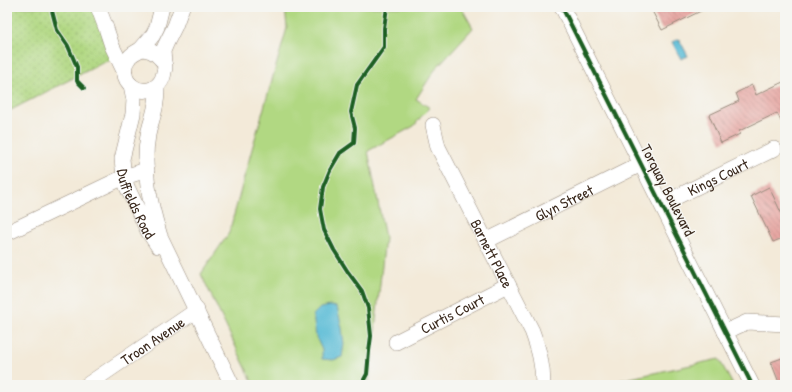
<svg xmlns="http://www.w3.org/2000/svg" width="792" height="392" font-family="'Patrick Hand',sans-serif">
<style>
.grass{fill:url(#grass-dots);stroke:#768150}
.park{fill:#b1d882;stroke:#768150}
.water{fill:#58bbd6;stroke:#4a727a}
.building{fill:url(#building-back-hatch)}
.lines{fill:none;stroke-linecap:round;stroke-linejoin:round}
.minor-casing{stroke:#978a7c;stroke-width:16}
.minor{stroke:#fff;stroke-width:15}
.cycleway-casing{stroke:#f6f6f2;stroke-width:6}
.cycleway{stroke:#1b5e20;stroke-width:4}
.labels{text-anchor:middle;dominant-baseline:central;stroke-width:3;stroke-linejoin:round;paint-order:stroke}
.street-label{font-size:15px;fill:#3b2a1e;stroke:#f6f6f2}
</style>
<defs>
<pattern id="grass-dots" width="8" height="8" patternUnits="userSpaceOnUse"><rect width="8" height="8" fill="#b1d882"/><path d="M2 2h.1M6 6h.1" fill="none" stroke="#99ba70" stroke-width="1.8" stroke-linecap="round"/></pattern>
<pattern id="building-back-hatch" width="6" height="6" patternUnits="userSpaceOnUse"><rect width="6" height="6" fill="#e6a09c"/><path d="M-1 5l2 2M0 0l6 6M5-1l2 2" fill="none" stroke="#bc837f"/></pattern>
</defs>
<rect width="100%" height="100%" fill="#f6f6f2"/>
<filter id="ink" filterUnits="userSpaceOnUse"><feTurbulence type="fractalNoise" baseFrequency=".025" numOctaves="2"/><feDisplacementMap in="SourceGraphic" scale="8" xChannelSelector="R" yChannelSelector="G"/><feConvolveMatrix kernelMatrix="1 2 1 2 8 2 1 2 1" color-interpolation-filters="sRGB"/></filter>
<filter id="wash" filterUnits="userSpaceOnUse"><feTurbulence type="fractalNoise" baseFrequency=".012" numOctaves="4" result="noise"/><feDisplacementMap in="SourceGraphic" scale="16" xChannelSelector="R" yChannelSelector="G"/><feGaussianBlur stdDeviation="0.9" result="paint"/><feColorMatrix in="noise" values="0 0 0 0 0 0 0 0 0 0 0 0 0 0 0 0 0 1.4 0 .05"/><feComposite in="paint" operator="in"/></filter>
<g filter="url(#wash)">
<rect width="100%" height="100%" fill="#f3ead9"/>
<polygon class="grass" points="7,7 98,7 116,56 7,112"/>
<g class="park">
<polygon points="285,7 461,7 473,28 436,68 416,99 430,108 420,118 414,126 368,151 385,238 369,385 254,385 201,274 229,233 252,149 287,28"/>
<polygon points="719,359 733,385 598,385"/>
</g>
<g class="water">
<polygon points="679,39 688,56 681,59 672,42"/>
<polygon points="330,306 337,307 342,328 344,344 342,357 333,360 322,359 322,350 316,337 313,315 320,308"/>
</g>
<g id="blocks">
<g class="building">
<polygon points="650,7 709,7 662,30"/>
<polygon points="785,81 785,129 777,113 739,131 740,134 721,143 709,115 739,101 736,93 752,85 756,95"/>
<polygon points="769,187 785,221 785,237 773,242 751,196"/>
<polygon points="785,357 785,385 780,385 771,362"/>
</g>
</g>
</g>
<g filter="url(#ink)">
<use href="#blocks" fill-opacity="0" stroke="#978a7c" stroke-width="1"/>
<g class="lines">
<g class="minor-casing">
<g id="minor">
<polyline points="98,7 106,28 112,46 125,73"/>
<polyline points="562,7 752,385"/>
<path d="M141 49C149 49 155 52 160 58 162 60 163 61 164 63 165 65 165 69 164 72 162 88 145 96 132 86 123 79 122 66 129 58 131 54 137 52 141 49Z"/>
<polyline points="141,49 153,35 157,27 162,7"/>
<polyline points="164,63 163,51 166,44 175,26 182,7"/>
<path id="s1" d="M131 85 134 100 133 114 122 159 124 177 127 187 148 231 158 246"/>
<path d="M157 86C157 91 157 97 156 102 155 113 150 124 148 135 142 169 150 204 160 236L232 385"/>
<path id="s2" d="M433 125 438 147 532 331C539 350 543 365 543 385"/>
<path id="s3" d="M662 204 774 149"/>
<polyline points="7,233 124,177 147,170"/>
<path id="s4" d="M486 241 641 164"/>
<polyline points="725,332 747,322 785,324"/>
<path id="s5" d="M396 342 508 285"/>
<path id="s6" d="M87 385 197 310"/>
</g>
</g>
<use href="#minor" class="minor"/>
<g class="cycleway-casing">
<g id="cycleway">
<polyline points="51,7 57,30 68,46 77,67 77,81 84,88"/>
<polyline points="562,7 752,385"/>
<polyline points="361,385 367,374 369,351 371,336 368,308 362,291 348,272 334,250 324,230 320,209 323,187 330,170 340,153 354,143 355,128 351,112 357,85 384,47 384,28 387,7"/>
</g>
</g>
<use href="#cycleway" class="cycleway"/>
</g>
</g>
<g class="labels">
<g class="street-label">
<text stroke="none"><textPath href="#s3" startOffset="62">Kings Court</textPath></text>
<text transform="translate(668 190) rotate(63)">Torquay Boulevard</text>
<text stroke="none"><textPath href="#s4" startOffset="87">Glyn Street</textPath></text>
<text stroke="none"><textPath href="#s1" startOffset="123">Duffields Road</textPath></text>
<text stroke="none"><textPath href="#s2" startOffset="142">Barnett Place</textPath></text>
<text stroke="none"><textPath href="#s5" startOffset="63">Curtis Court</textPath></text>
<text stroke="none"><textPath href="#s6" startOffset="79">Troon Avenue</textPath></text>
</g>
</g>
<rect width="792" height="392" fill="none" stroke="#f6f6f2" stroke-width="24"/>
</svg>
